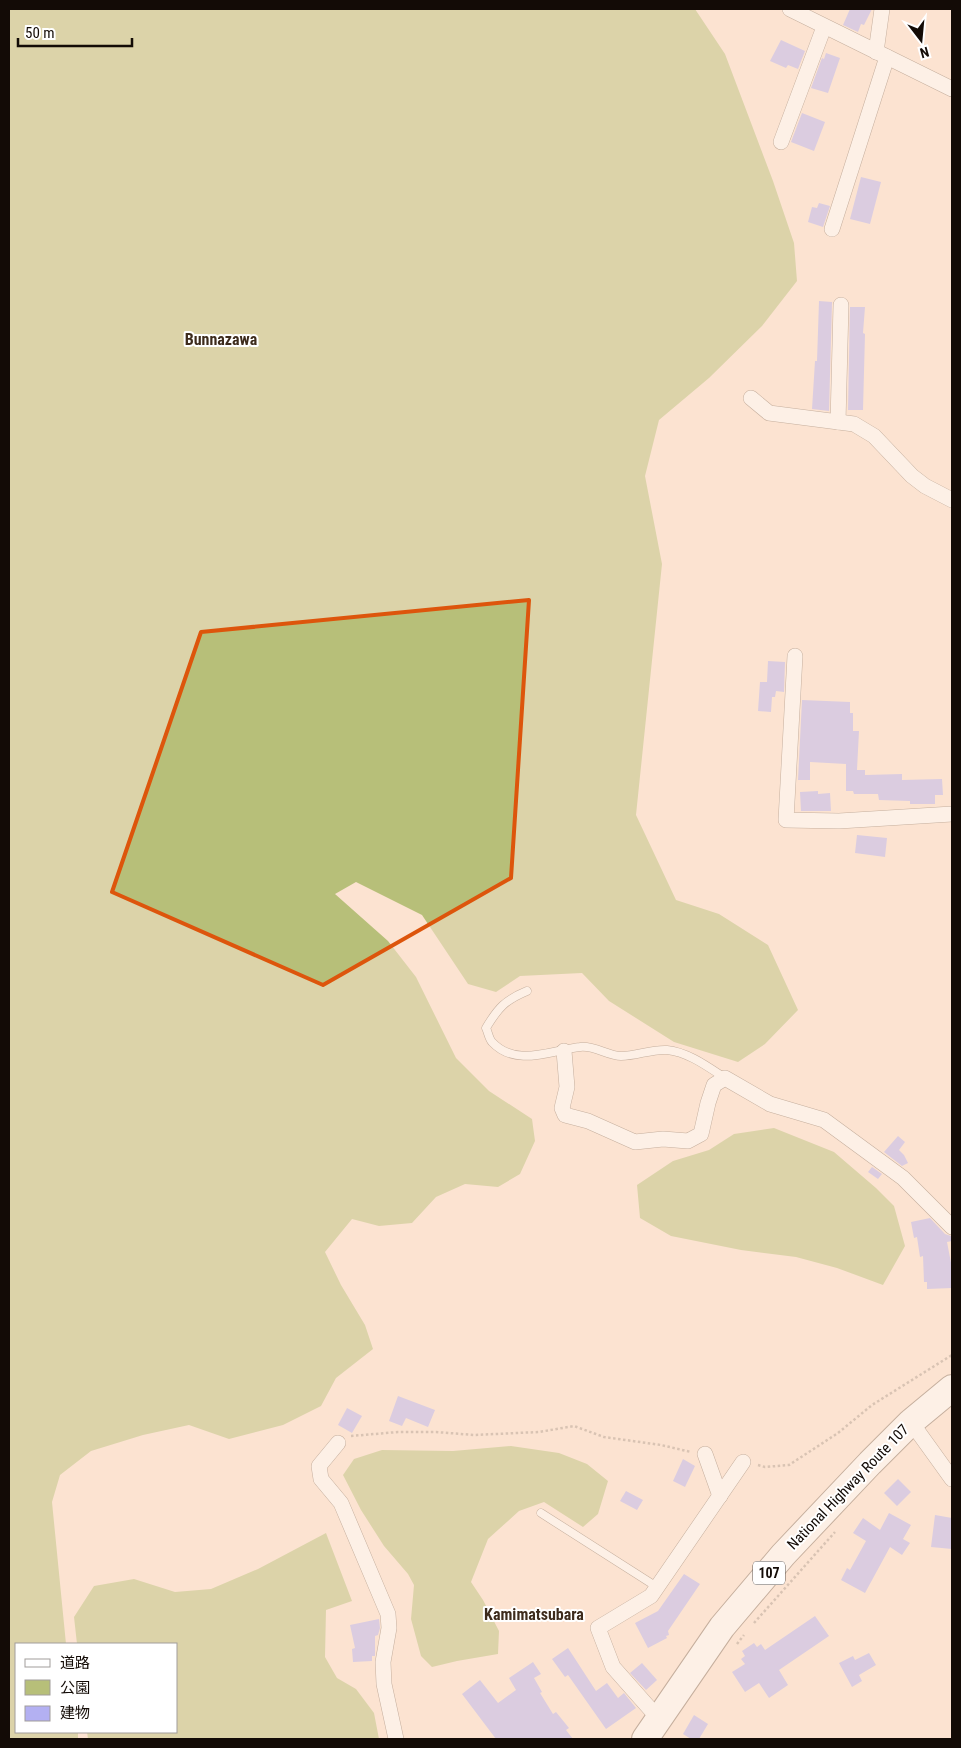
<svg xmlns="http://www.w3.org/2000/svg" width="961" height="1748" font-family="'Roboto Condensed','Noto Sans JP',sans-serif">
<style>
.green{fill:#b7bf79}
.building{fill:#b3b0f2}
.lines{fill:none;stroke-linecap:round;stroke-linejoin:round}
.service-casing{stroke:#856f5f;stroke-width:9}
.minor-casing{stroke:#856f5f;stroke-width:16}
.trunk-casing{stroke:#856f5f;stroke-width:28}
.path{stroke:#af9c8e;stroke-width:2.5;stroke-dasharray:2.5 2.5;stroke-linecap:butt}
.service{stroke:#fff;stroke-width:8}
.minor{stroke:#fff;stroke-width:15}
.trunk{stroke:#fff;stroke-width:26}
.marked{fill:none;stroke:#dd550c;stroke-width:4;stroke-linejoin:round}
.labels{text-anchor:middle;dominant-baseline:central;stroke-width:4;stroke-linejoin:round;paint-order:stroke}
.shield{fill:#fff;stroke:#5a5451;stroke-width:1}
.shield-label{font-size:14px;font-weight:bold;fill:#130b06}
.street-label{font-size:15px;fill:#130b06;stroke:#fff}
.neighbourhood-label{font-size:16px;font-weight:bold;fill:#3d2b1c;stroke:#fff}
</style>
<rect width="100%" height="100%" fill="#fce3d1"/>
<g class="green">
<polygon points="9,9 695,9 725,54 773,181 794,243 797,281 762,326 709,378 659,420 645,476 662,564 636,815 676,900 719,914 768,945 798,1010 765,1044 738,1062 674,1042 609,1001 582,973 520,976 496,992 468,984 422,915 356,882 335,894 388,941 416,977 456,1058 489,1091 532,1119 535,1141 520,1174 498,1187 465,1184 436,1197 412,1223 379,1226 352,1219 325,1252 341,1285 365,1325 373,1349 336,1378 321,1406 283,1425 229,1439 189,1425 143,1435 91,1451 60,1475 52,1502 66,1644 16,1644 16,1732 78,1732 78,1739 9,1739"/>
<polygon points="774,1128 834,1152 876,1188 894,1206 905,1246 883,1285 837,1268 796,1257 741,1250 671,1236 640,1218 637,1185 673,1161 709,1150 734,1134"/>
<polygon points="511,1446 559,1453 587,1464 608,1481 598,1514 583,1527 544,1502 519,1511 488,1539 471,1582 483,1600 499,1631 498,1654 457,1661 432,1667 421,1656 411,1619 414,1585 408,1574 384,1546 361,1510 343,1475 354,1459 382,1450 453,1451"/>
<polygon points="326,1533 352,1601 326,1610 325,1657 337,1678 356,1689 374,1713 379,1739 88,1739 87,1732 176,1732 176,1644 77,1644 74,1617 94,1586 134,1579 175,1592 211,1589 258,1569"/>
</g>
<g class="building">
<polygon points="850,9 872,9 864,25 861,24 858,32 843,25"/>
<polygon points="781,40 805,51 798,69 788,65 786,68 770,61"/>
<polygon points="826,53 840,58 828,93 811,88 822,58 824,59"/>
<polygon points="802,113 825,122 814,151 791,142"/>
<polygon points="861,177 881,182 870,224 850,219"/>
<polygon points="819,203 830,206 823,227 808,222 812,207 817,208"/>
<polygon points="819,301 832,302 829,411 812,409 815,361 817,361"/>
<polygon points="850,307 865,307 863,333 865,334 863,410 848,410"/>
<polygon points="768,661 785,662 784,692 776,691 775,697 772,697 771,712 758,711 760,682 767,682"/>
<polygon points="802,700 850,702 850,713 853,713 853,731 859,731 857,770 865,770 865,775 902,774 902,780 942,779 943,795 935,795 935,804 910,804 910,801 879,800 878,794 854,794 853,791 846,791 846,764 810,762 810,780 798,780"/>
<polygon points="818,791 818,794 830,793 831,811 801,811 800,792"/>
<polygon points="857,835 887,838 885,857 855,853"/>
<polygon points="898,1136 905,1142 899,1150 904,1155 908,1163 902,1166 884,1152"/>
<polygon points="872,1167 882,1174 878,1179 868,1172"/>
<polygon points="930,1218 945,1234 951,1236 952,1241 947,1242 952,1268 952,1288 927,1289 927,1282 924,1282 923,1256 920,1257 917,1237 914,1238 911,1222"/>
<polygon points="398,1396 435,1410 428,1427 406,1418 402,1426 389,1421"/>
<polygon points="347,1408 362,1416 352,1433 338,1425"/>
<polygon points="683,1459 695,1466 685,1487 673,1481"/>
<polygon points="898,1479 911,1492 897,1506 884,1493"/>
<polygon points="626,1491 643,1500 637,1510 620,1501"/>
<polygon points="889,1513 911,1525 903,1539 910,1543 902,1555 890,1547 865,1593 841,1580 847,1568 850,1570 866,1541 853,1533 863,1518 880,1530"/>
<polygon points="935,1515 952,1518 952,1549 931,1547"/>
<polygon points="684,1574 700,1584 668,1631 669,1635 666,1636 667,1638 648,1648 635,1623 658,1611"/>
<polygon points="815,1616 829,1636 779,1670 788,1685 769,1698 759,1683 745,1692 732,1672 745,1664 741,1659 745,1656 742,1651 754,1643 757,1647 761,1644 765,1650"/>
<polygon points="379,1619 380,1628 378,1635 375,1636 375,1656 372,1656 372,1661 353,1662 352,1649 355,1648 350,1625"/>
<polygon points="568,1648 596,1691 607,1683 618,1698 624,1693 636,1708 606,1729 568,1675 565,1677 552,1659"/>
<polygon points="869,1653 876,1665 859,1675 862,1681 852,1687 839,1663 853,1656 855,1660"/>
<polygon points="533,1662 541,1674 534,1678 542,1692 540,1693 553,1714 556,1712 569,1728 566,1730 573,1739 496,1739 462,1694 480,1680 498,1703 516,1690 509,1678"/>
<polygon points="642,1663 657,1680 646,1690 630,1673"/>
<polygon points="694,1715 708,1724 699,1739 691,1739 683,1734"/>
</g>
<g class="lines">
<g class="service-casing">
<g id="service">
<path d="M527 991C505 1000 498 1008 486 1028 488 1032 489 1039 492 1042 516 1068 552 1050 580 1047 594 1045 608 1056 621 1056 637 1056 651 1049 667 1050 688 1052 708 1067 725 1078"/>
<polyline points="541,1513 657,1587"/>
</g>
</g>
<g class="minor-casing">
<g id="minor">
<polyline points="790,9 952,89"/>
<polyline points="876,52 882,9"/>
<polyline points="781,142 824,27"/>
<polyline points="832,229 887,57"/>
<polyline points="751,398 769,413 854,424 874,436 912,476 925,486 952,500"/>
<polyline points="838,422 841,305"/>
<polyline points="795,656 786,820 839,821 952,814"/>
<polyline points="564,1051 567,1087 562,1108 565,1115 588,1121 635,1142 663,1139 688,1141 701,1134 708,1103 714,1085 725,1078 770,1104 824,1120 903,1178 952,1227"/>
<polyline points="911,1422 952,1479"/>
<polyline points="338,1443 319,1466 321,1479 341,1503 388,1614 389,1628 383,1662 384,1684 396,1739"/>
<polyline points="705,1454 720,1496"/>
<polyline points="659,1719 613,1667 598,1628 651,1596 743,1462"/>
</g>
</g>
<g class="trunk-casing">
<polyline id="trunk" points="645,1739 722,1627 783,1555 870,1463 911,1422 952,1388"/>
</g>
<g class="path">
<polyline points="351,1436 398,1432 436,1432 474,1435 539,1432 574,1426 604,1437 661,1445 691,1452"/>
<polyline points="758,1465 765,1467 789,1465 838,1433 872,1405 952,1355"/>
<polyline points="754,1623 835,1532"/>
<polyline points="737,1644 744,1635"/>
</g>
<use href="#service" class="service"/>
<use href="#minor" class="minor"/>
<use href="#trunk" class="trunk"/>
</g>
<path d="M0 0H961V1748H0ZM529 600 511 878 323 985 112 892 201 632Z" fill="#fce3d1" fill-opacity=".55" fill-rule="evenodd"/>
<path class="marked" d="M529 600 511 878 323 985 112 892 201 632Z"/>
<g class="labels">
<rect class="shield" x="753" y="1561.5" width="32" height="23" rx="4"/>
<g class="shield-label">
<text x="769" y="1573">107</text>
</g>
<g class="street-label">
<text transform="translate(848 1487) rotate(-46)">National Highway Route 107</text>
</g>
<g class="neighbourhood-label">
<text x="221" y="339">Bunnazawa</text>
<text x="534" y="1614">Kamimatsubara</text>
</g>
</g>
<rect width="961" height="1748" fill="none" stroke="#130b06" stroke-width="20"/>
<rect x="15" y="1643" width="162" height="90" fill="#ffffff" stroke="#a19d9b"/>
<rect x="25" y="1659" width="25" height="8" fill="#ffffff" stroke="#a19d9b"/>
<text x="60" y="1668" font-size="15" fill="#130b06">道路</text>
<rect x="25" y="1680" width="25" height="15" fill="#b7bf79" stroke="#a19d9b"/>
<text x="60" y="1693" font-size="15" fill="#130b06">公園</text>
<rect x="25" y="1706" width="25" height="15" fill="#b3b0f2" stroke="#a19d9b"/>
<text x="60" y="1718" font-size="15" fill="#130b06">建物</text>
<g transform="translate(921 40) rotate(164)" stroke="#ffffff" stroke-width="4" paint-order="stroke">
<path d="M0-4L9 19L0 12L-9 19Z" fill="#130b06"/>
<text y="-8" font-size="14" font-weight="bold" text-anchor="middle" fill="#130b06">N</text>
</g>
<path d="M18 38v8h114v-8" fill="none" stroke="#130b06" stroke-width="2.5"/>
<text x="25" y="38" font-size="15" fill="#130b06" stroke="#ffffff" stroke-width="4" paint-order="stroke">50 m</text>
</svg>
